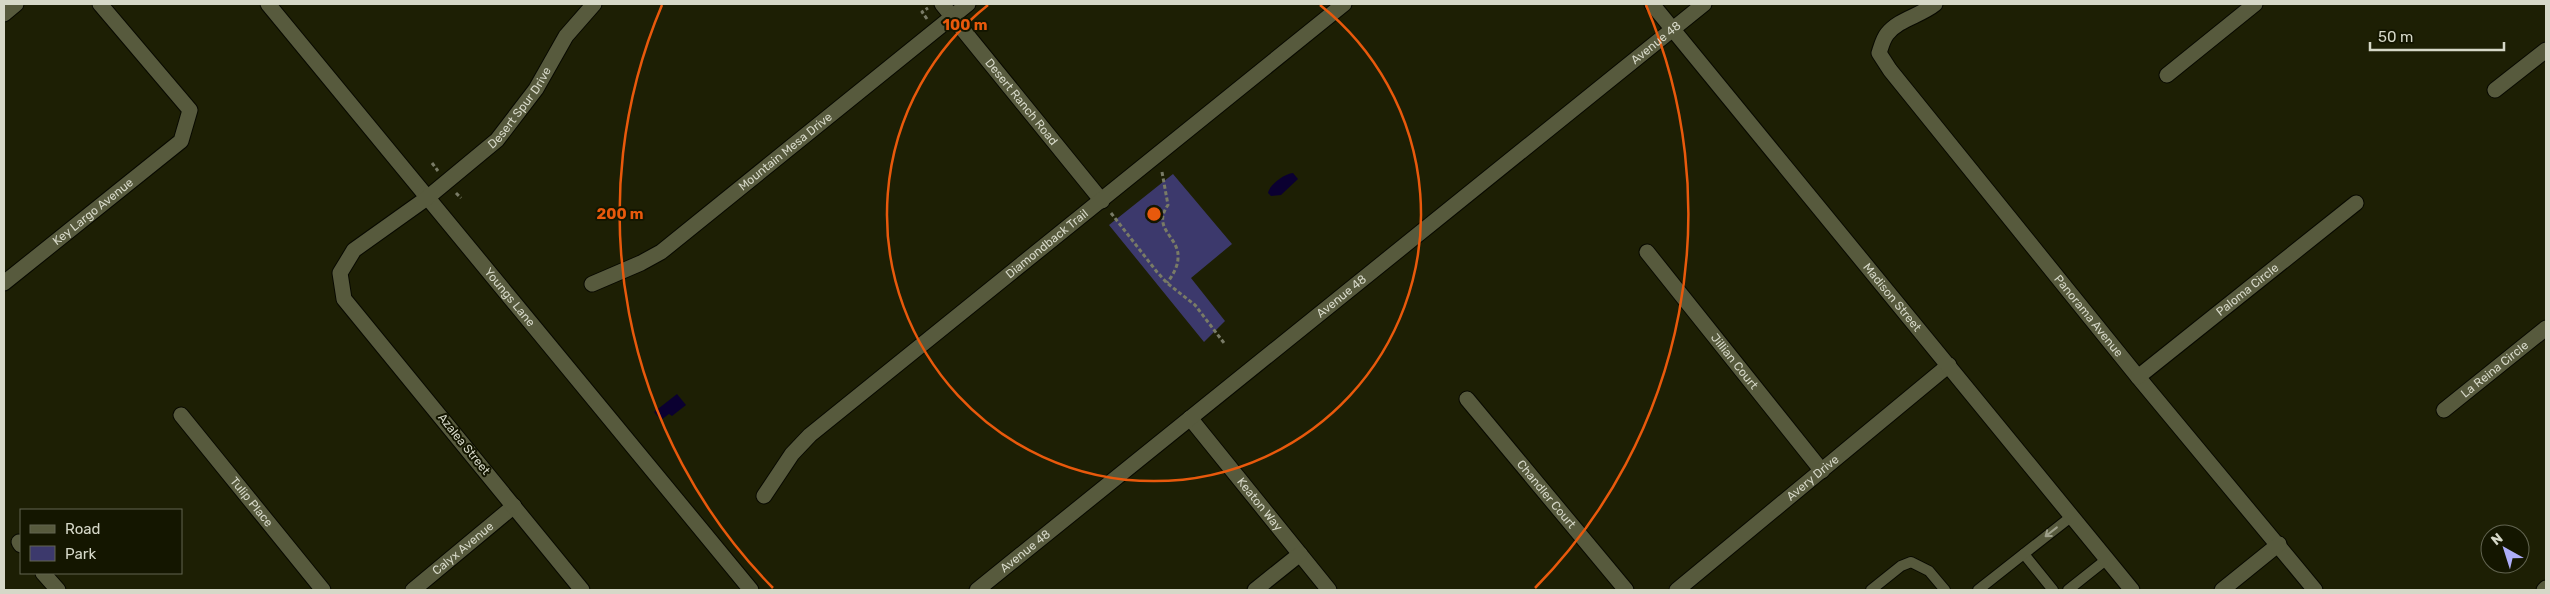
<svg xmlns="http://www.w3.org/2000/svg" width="2550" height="594" font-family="Rubik,sans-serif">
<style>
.green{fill:#3c396c}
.water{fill:#0b0031}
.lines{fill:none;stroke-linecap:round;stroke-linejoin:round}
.lane-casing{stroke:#080900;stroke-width:12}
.street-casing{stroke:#080900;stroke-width:17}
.secondary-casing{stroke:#080900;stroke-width:17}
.path{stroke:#797b66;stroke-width:3;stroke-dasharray:4 2.5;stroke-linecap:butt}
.lane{stroke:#575a3d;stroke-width:10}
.street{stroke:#575a3d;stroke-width:15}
.secondary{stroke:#575a3d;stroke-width:15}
.oneway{stroke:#9d9f89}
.ring{fill:none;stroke:#e8590c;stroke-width:2.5}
.labels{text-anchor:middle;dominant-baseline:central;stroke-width:4;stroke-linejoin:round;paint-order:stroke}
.street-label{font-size:12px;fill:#d6d8c8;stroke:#141600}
.centre{fill:#e8590c;stroke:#141600;stroke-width:2.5}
.ring-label{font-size:15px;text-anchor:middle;font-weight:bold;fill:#e8590c;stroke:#141600;stroke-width:4;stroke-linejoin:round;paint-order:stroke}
</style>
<rect width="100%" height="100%" fill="#1d1f04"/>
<polygon class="green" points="1173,174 1232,244 1191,278 1225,321 1204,342 1109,225"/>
<g class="water">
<path d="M1293 173 1298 179 1281 195 1271 196 1268 193C1270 184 1284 174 1293 173Z"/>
<polygon points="677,394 686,405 672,416 669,414 661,420 654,412"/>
</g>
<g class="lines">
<g class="lane-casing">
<g id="lane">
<polyline points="2024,554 2053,590"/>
<polyline points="1871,590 1901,566 1911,562 1929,571 1945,590"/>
<polyline points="1978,590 2072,516"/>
<polyline points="2068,590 2107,559"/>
</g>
</g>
<g class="street-casing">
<g id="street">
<path id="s1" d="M268 4 751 590"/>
<path id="s2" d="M942 4 1102 201"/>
<path id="s3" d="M1935 4C1920 16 1899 19 1887 34 1883 39 1881 47 1879 53L1890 70 2138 377 2315 590"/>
<polyline points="4,14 16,4"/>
<polyline points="2167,75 2255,4"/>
<polyline points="2495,90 2546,50"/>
<path id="s4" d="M1647 252 1822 471"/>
<path id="s5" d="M4 283 181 141 190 110 100 4"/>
<path id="s6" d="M592 284 641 263 661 252 968 4"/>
<path id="s7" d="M2138 377 2356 203"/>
<path id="s8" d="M1467 399 1626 590"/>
<path id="s9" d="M2444 410 2546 328"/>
<path id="s10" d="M181 415 323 590"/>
<path id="s11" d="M1190 418 1329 590"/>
<path id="s12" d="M764 496 792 454 810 435 1344 4"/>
<polyline points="19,542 21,545"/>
<polyline points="43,573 58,590"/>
<path id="s13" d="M413 590 514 506"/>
<path id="s14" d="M582 590 344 299 340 273 354 250 427 198 497 140 536 89 566 36 594 4"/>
<polyline points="1255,590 1300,554"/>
<path id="s15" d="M1677 590 1949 365"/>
<polyline points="2222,590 2279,544"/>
<polyline points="2544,590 2546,588"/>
</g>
</g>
<g class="secondary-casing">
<g id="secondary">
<path id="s16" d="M1652 4 2132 590"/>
<path id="s17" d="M977 590 1704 4"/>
</g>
</g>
<g class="path">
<polyline points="927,19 922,12 928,8"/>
<polyline points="432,163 438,171"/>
<path d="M1162 172 1168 205C1151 229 1180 237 1178 258 1178 267 1172 276 1167 283"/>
<polyline points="456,193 461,198"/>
<polyline points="1111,213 1157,272 1167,283 1195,305 1224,343"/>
</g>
<use href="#lane" class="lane"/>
<use href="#street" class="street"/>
<use href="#secondary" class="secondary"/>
</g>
<defs><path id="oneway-shaft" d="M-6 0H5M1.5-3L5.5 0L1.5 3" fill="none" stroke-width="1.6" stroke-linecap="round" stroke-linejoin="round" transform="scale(1.25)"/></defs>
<use class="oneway" href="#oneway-shaft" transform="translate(2051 532) rotate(142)"/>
<g class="ring">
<path d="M1320 5A267 267 0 1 1 988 5"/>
<path d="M773 588A534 534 0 0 1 662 5M1646 5A534 534 0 0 1 1535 588"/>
</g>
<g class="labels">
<g class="street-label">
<text stroke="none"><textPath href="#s17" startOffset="872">Avenue 48</textPath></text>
<text stroke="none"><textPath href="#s2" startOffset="126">Desert Ranch Road</textPath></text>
<text stroke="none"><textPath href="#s14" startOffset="649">Desert Spur Drive</textPath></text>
<text stroke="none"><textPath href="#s6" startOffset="236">Mountain Mesa Drive</textPath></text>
<text stroke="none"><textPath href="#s5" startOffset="114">Key Largo Avenue</textPath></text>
<text stroke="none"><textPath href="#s12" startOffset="381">Diamondback Trail</textPath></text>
<text stroke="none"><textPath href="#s7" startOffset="140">Paloma Circle</textPath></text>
<text stroke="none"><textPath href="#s16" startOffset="379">Madison Street</textPath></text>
<text stroke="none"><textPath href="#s1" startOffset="380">Youngs Lane</textPath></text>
<text stroke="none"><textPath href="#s17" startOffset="468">Avenue 48</textPath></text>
<text stroke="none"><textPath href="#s3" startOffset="414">Panorama Avenue</textPath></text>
<text stroke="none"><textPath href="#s4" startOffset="140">Jillian Court</textPath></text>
<text stroke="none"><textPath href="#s9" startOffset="65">La Reina Circle</textPath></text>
<text transform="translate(464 444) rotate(51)">Azalea Street</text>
<text stroke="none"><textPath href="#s15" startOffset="176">Avery Drive</textPath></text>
<text stroke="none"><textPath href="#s8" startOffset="124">Chandler Court</textPath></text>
<text stroke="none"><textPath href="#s10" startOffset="112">Tulip Place</textPath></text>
<text stroke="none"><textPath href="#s11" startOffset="111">Keaton Way</textPath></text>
<text stroke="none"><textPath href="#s13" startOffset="65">Calyx Avenue</textPath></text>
<text stroke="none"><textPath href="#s17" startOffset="62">Avenue 48</textPath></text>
</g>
</g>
<circle cx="1154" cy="214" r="8" class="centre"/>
<g class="ring-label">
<text x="965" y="30">100 m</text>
<text x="620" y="219">200 m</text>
</g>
<rect width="2550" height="594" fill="none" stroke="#d6d8c8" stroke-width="10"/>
<rect x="20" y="509" width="162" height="65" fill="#141600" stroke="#626450"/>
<rect x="30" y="525" width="25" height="8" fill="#575a3d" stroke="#626450"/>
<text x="65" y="534" font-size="15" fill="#d6d8c8">Road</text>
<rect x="30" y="546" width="25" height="15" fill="#3c396c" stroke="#626450"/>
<text x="65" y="559" font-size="15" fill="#d6d8c8">Park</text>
<g transform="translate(2505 549) rotate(321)"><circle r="24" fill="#141600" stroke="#626450"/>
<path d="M0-4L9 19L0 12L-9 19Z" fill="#aeaefa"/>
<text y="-8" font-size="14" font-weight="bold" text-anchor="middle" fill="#d6d8c8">N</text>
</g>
<path d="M2370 42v8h134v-8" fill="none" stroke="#d6d8c8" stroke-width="2.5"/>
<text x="2378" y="42" font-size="15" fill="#d6d8c8" stroke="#141600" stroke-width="4" paint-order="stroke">50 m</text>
</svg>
